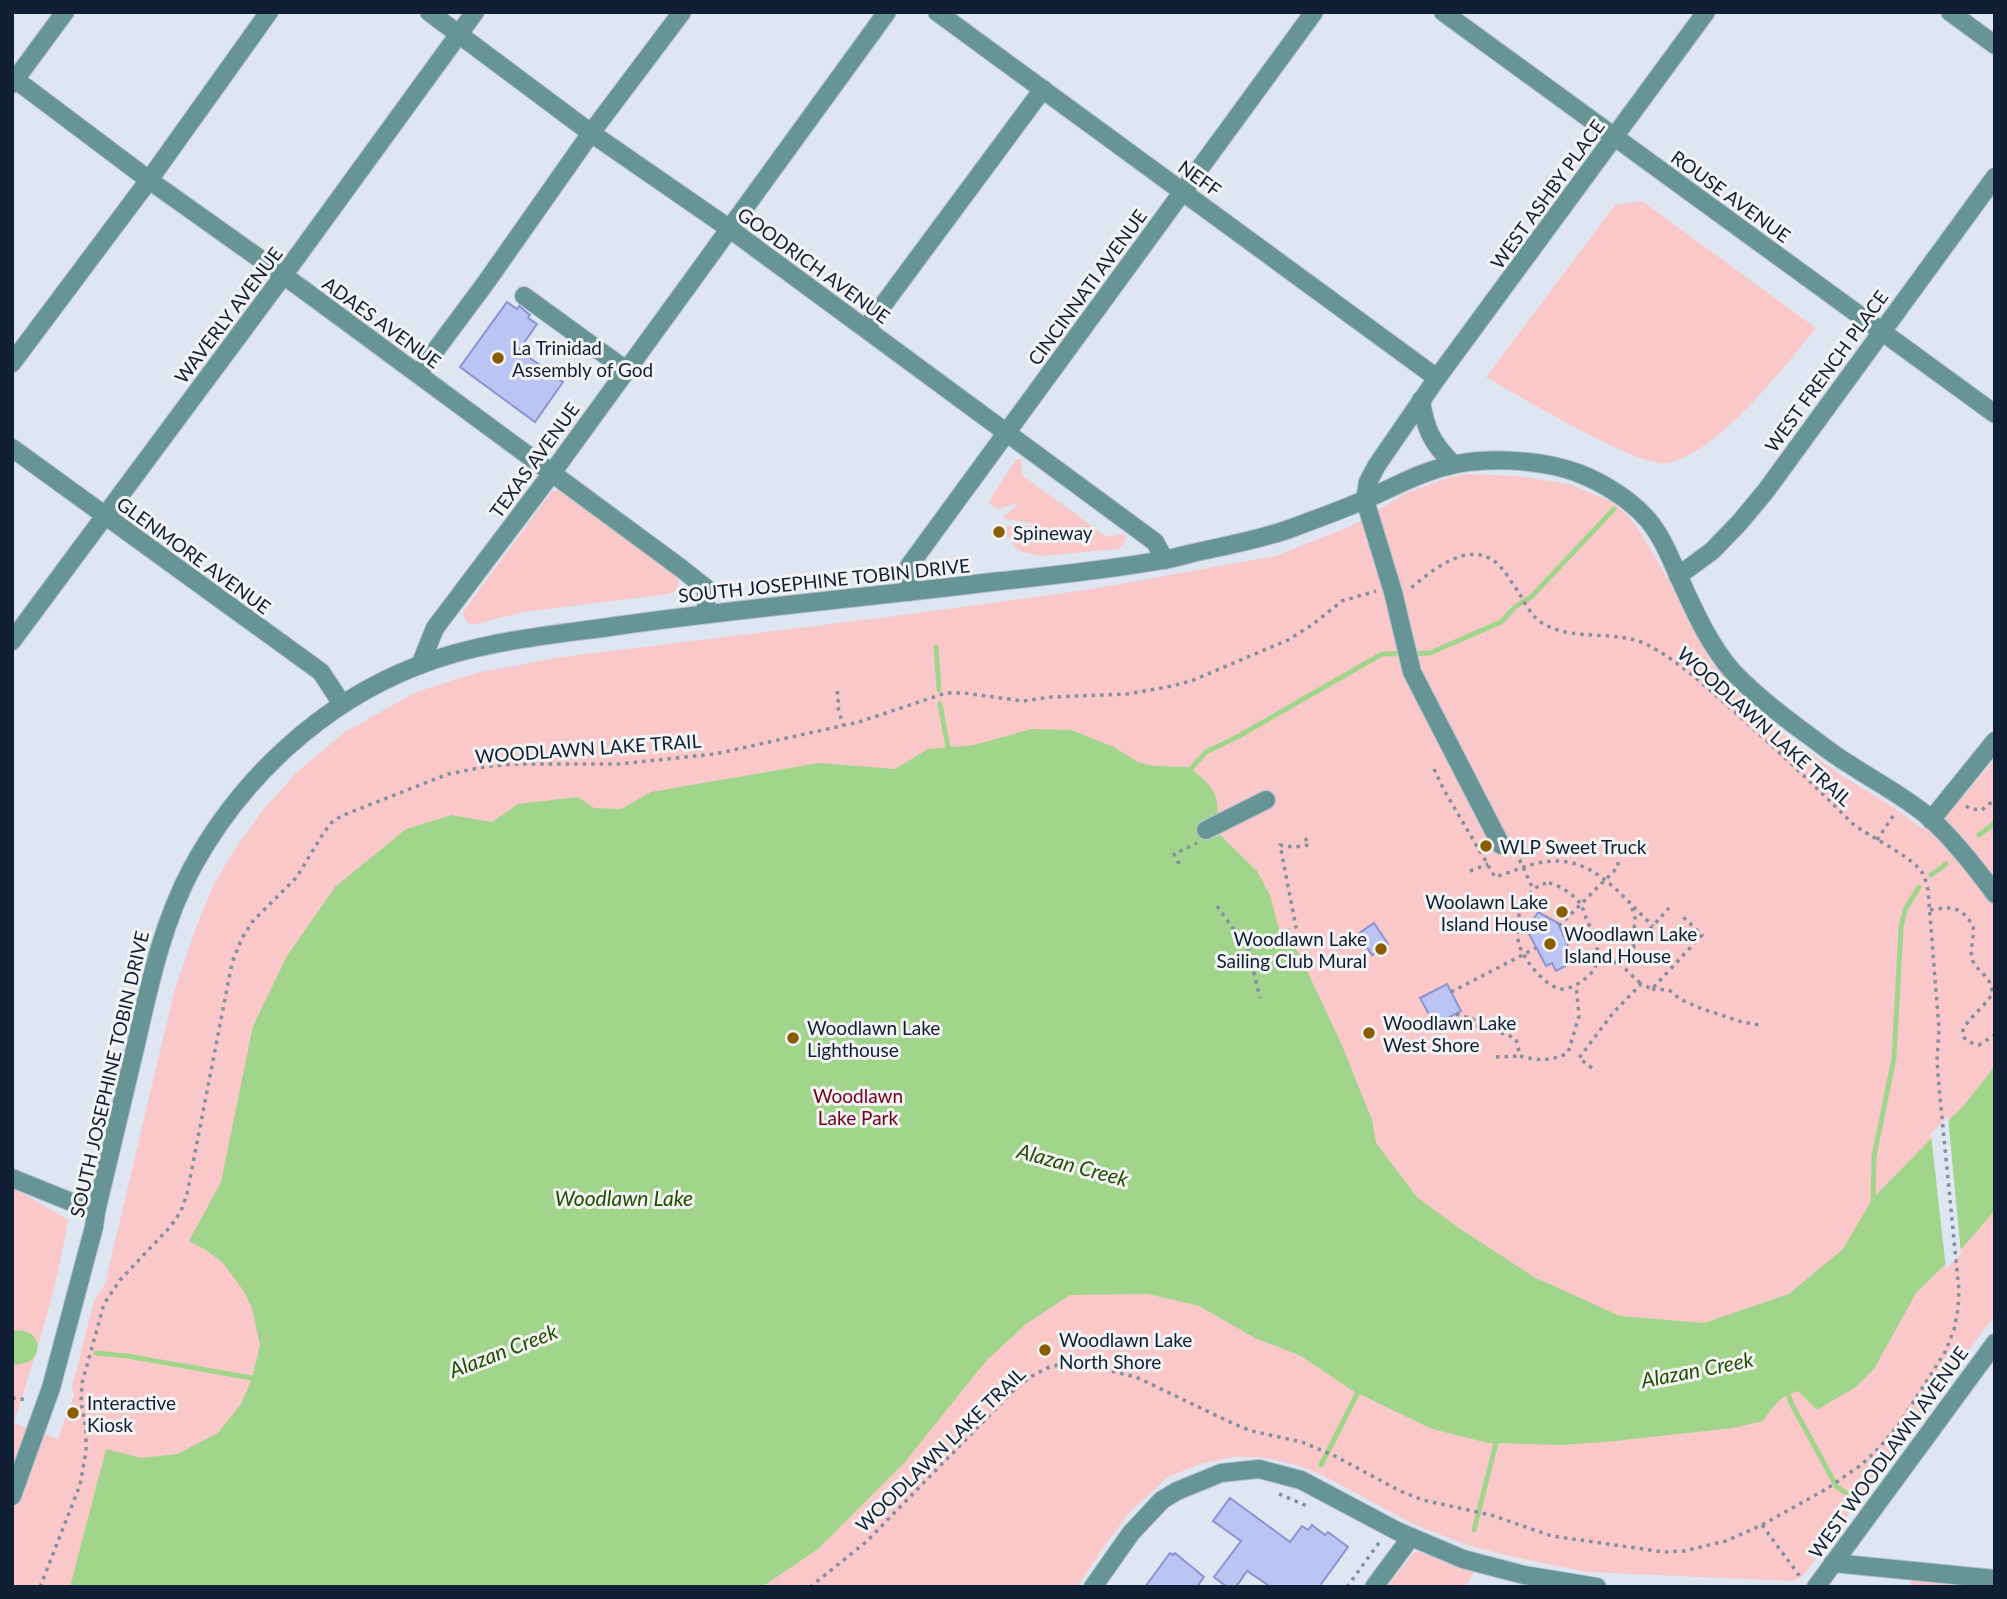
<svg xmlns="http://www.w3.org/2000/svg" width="2007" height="1599" font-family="Lato,sans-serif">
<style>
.green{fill:#fac8c9}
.water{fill:#a2d58c}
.pier{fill:#dee6f2}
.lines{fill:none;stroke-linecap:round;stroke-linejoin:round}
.stream{stroke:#a2d58c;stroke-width:5}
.river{stroke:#a2d58c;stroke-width:33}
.building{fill:#bbc4f3;stroke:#8a94d3;stroke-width:2}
.minor-casing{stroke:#b9c2d0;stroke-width:20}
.path{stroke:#848f9f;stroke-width:3.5;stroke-dasharray:3.5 5;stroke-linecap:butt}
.minor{stroke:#679596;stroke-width:18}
.poi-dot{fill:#8a5d00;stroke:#f3f3f3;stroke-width:2.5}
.labels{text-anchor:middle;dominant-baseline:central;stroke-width:6;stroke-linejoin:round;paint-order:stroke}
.street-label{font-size:19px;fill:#101f35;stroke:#f3f3f3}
.poi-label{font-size:19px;fill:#101f35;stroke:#f3f3f3;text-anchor:start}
.park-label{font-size:19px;fill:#73001f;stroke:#f3f3f3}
.water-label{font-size:21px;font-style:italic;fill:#214f01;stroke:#f3f3f3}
</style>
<rect width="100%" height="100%" fill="#dee6f2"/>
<g class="green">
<path d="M1642 201 1816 328C1785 366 1717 454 1668 463 1638 469 1518 395 1486 377L1615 205Z"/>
<polygon points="1021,458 1022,475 1107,537 1125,534 1126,540 1122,546 1118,549 1041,556 1019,551 1004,531 1008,526 1031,526 1031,523 1004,519 1003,517 1016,506 1016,503 999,509 989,504 992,496 1015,461"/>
<path d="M1466 474 1517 476 1569 484 1611 501 1628 516 1639 530 1669 581 1711 662 1732 686 1771 725 1841 775 1890 805 1923 829 1955 806 1995 759V1315L1803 1576 1794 1581 1587 1572 1522 1559 1470 1546 1415 1525 1324 1476 1296 1465 1260 1457H1235L1200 1464 1168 1477 1130 1512 1103 1548 1077 1587H12V1187L68 1220C57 1290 35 1356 14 1423L58 1439 74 1395 72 1387 94 1301 105 1284 174 992 197 925 214 884 235 849 262 811 298 771 345 732 416 692 476 673 561 657 904 615 1086 590 1275 556 1349 527 1406 493 1450 477Z"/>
<path d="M557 490 566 494 674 574C682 584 680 591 668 594L523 612 471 625 465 619 463 612 552 491Z"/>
<polygon points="1414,1552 1420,1552 1474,1573 1465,1587 1387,1587"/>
<polygon points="1911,1578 1995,1587 1910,1587"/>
</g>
<path class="water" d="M1031 729 1071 730 1114 747 1138 762 1155 766 1189 767C1207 782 1221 791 1217 817L1203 824 1211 839 1220 835 1257 871 1270 895 1279 929 1298 952 1341 1043 1372 1120 1376 1143 1417 1197 1459 1228 1534 1277 1620 1316 1704 1323 1789 1294 1843 1249 1873 1198 1965 1104 1995 1066V1210L1965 1245 1916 1293 1874 1369 1856 1387 1817 1410 1798 1391C1779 1397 1775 1404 1763 1421L1733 1428 1615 1441 1562 1445 1488 1443 1432 1429 1353 1391 1301 1356 1255 1338 1199 1306 1148 1294 1070 1295 1026 1324 986 1361 904 1463 818 1549 762 1587H70L106 1449 141 1458 177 1454 218 1433 241 1404 252 1378 260 1345 252 1308 243 1290 223 1263 206 1250 189 1241 221 1182 253 1026 287 956 335 887 406 829 452 815 492 822 518 804 578 797 594 808 621 809 651 792 819 763 895 769 928 749 974 745Z"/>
<polygon class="pier" points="1948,1116 1961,1254 1946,1269 1931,1134"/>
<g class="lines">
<g class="stream">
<polyline points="936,647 939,690"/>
<polyline points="940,704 948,747"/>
<polyline points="1188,772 1206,752 1239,736 1382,654 1430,653 1501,622 1515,607 1532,596 1614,509"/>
<polyline points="1979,835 1995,823"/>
<polyline points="1931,875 1946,864"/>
<polyline points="1873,1206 1874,1156 1894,1058 1901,928 1905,910 1919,887"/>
<polyline points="96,1353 127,1356 252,1378"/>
<polyline points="1787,1389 1791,1403 1837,1487 1854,1498"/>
<polyline points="1321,1465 1359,1390"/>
<polyline points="1474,1530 1497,1439"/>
</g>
<polyline class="river" points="12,1348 21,1347"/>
</g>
<g class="building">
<polygon points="507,302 517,309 519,306 530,315 528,318 537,324 519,350 563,382 535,422 460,367"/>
<polygon points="1538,912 1558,923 1571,953 1567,955 1571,963 1556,971 1552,963 1546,966 1527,930"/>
<polygon points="1374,923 1388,944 1372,955 1358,934"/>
<polygon points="1447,984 1461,1011 1435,1025 1420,998"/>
<polygon points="1230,1498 1290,1542 1302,1526 1308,1530 1312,1525 1325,1535 1328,1532 1348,1547 1319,1587 1271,1587 1247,1571 1236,1587 1227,1587 1214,1577 1241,1541 1213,1521"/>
<polygon points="1170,1553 1173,1555 1175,1553 1204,1577 1197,1587 1145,1587"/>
</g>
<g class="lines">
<g class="minor-casing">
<g id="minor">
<polyline points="429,12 591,133 730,229 1155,542 1165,560"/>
<polyline points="937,12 1437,378"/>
<polyline points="1443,12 1995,414"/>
<polyline points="1950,12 1995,45"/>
<polyline points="12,77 149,180 301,288 682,569 706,588 706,613"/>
<polyline points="12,84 65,12"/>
<polyline points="524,296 626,370"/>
<polyline points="866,328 1043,89"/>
<polyline points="12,363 149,180 269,12"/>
<polyline points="418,374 487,281 591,133 682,12"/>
<path d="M1421 400C1425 429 1432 443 1453 464"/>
<polyline points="12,448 321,672 342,704"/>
<polyline points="1678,576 1712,551 1740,522 1765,492 1995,177"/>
<polyline points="909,592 909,566 1314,12"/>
<polyline points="12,641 283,276 475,12"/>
<polyline points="420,665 435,628 552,473 887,12"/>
<polyline points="1931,820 1995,741"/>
<polyline points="1206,830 1266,800"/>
<polyline points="1501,845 1412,672 1393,592 1365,500 1368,482 1377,465 1437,378 1706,12"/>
<polyline points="12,1178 96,1212"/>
<path d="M12 1496 51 1388 94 1227 96 1212C109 1156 123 1100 136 1044 150 983 162 924 192 868 241 778 322 703 417 666 483 640 555 635 623 625 746 608 869 597 992 582 1049 576 1107 570 1163 560 1179 557 1195 552 1211 549 1240 543 1268 537 1295 527 1318 518 1342 510 1364 500 1391 489 1415 474 1444 467 1483 456 1540 459 1578 473 1604 483 1631 500 1649 521 1662 537 1670 557 1678 575 1693 608 1709 645 1733 672 1756 696 1782 716 1808 735 1822 745 1835 756 1849 764 1876 782 1906 797 1931 819 1955 841 1976 868 1995 894"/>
<polyline points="1833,1563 1995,1579"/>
<polyline points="1093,1587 1131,1533 1162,1500 1177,1491 1221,1473 1259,1469 1301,1480 1397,1531 1463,1559 1524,1575 1597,1587"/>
<polyline points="1374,1587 1411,1537"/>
<polyline points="1816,1587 1995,1343"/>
</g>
</g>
<g class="path">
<polyline points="837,691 839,699 837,704 843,725"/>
<path d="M1434 769 1444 790 1495 877C1511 872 1527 865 1543 862 1593 854 1620 895 1653 926"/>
<polyline points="1966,806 1971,809 1982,810 1995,799"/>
<polyline points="1877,840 1895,813"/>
<polyline points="1516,852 1533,889"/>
<polyline points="1179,864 1174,854 1197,843"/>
<polyline points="1470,871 1488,864"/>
<path d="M1549 883C1560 885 1572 894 1580 903 1583 907 1584 913 1586 918 1596 940 1608 964 1582 981 1576 985 1569 989 1562 989 1546 988 1523 959 1519 944 1515 928 1518 910 1527 897 1534 889 1538 884 1549 883Z"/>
<polyline points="1217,906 1248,949 1260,998"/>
<polyline points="1632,908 1635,918 1633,945"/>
<path d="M1930 910C1952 906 1961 906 1973 926 1975 937 1969 949 1972 959 1976 971 1993 978 1992 992 1989 1009 1937 1035 1979 1045L1995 1035"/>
<polyline points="1559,926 1618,867 1618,862"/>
<polyline points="1248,949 1296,927 1280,845 1294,847 1309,845 1305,838"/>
<polyline points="1597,961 1619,963 1669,908"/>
<polyline points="1619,963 1641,984"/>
<polyline points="1652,989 1669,990 1680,999 1700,1008 1742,1022 1759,1025"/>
<polyline points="1451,992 1536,948"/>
<path d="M1456 1014 1473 1019 1476 1026 1508 1035 1516 1039 1520 1056C1537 1061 1552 1061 1568 1053L1579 1016 1576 985"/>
<polyline points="1496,1057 1520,1056"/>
<polyline points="1592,1068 1579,1058 1613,1013 1641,984 1652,989 1702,935 1680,914"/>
<polyline points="12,1398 29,1400"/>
<polyline points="1279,1494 1307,1506"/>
<polyline points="1762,1525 1801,1578"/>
<polyline points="40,1587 80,1485 86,1451 86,1429 81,1402 82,1383 104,1304 120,1280 171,1226 181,1211 187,1194 232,963 242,938 253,921 296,878 323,834 331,823 341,816 448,774 489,766 518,764 619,764 715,754 859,722 946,693 964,693 1023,701 1052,697 1127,694 1167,687 1191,681 1288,640 1312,625 1342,601 1376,591"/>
<path d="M810 1587 866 1542 1017 1387 1032 1376 1047 1368 1065 1363H1091L1111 1371 1136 1377 1234 1424 1252 1431 1302 1442 1335 1456 1400 1491 1423 1500 1491 1515 1552 1536 1664 1552 1684 1551 1726 1541 1762 1525 1828 1488 1861 1465 1879 1448 1900 1423 1945 1352 1954 1330 1958 1309 1959 1291 1939 1087 1937 1060 1939 1029 1928 890C1927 885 1925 878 1923 874 1914 857 1869 837 1852 823 1812 783 1771 744 1728 706 1703 684 1678 661 1648 645 1616 629 1575 642 1544 624 1532 618 1525 603 1518 591 1512 583 1506 573 1499 565 1471 538 1433 569 1411 588"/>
<polyline points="1347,1587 1381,1540"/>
</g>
<use href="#minor" class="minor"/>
</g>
<g class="poi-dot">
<circle cx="498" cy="358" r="7"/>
<circle cx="999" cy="532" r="7"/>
<circle cx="1486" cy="846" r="7"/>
<circle cx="1562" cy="912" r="7"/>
<circle cx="1550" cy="944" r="7"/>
<circle cx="1381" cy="949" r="7"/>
<circle cx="1369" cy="1033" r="7"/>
<circle cx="793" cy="1038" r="7"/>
<circle cx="1045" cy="1350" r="7"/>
<circle cx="73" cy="1413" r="7"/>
</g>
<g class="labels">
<g class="street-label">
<text transform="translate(1200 178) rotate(36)">NEFF</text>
<text transform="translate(1547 194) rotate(-54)">WEST ASHBY PLACE</text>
<text transform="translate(1731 196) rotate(36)">ROUSE AVENUE</text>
<text transform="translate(814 265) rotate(36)">GOODRICH AVENUE</text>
<text transform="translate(1087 287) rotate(-54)">CINCINNATI AVENUE</text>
<text transform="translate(228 315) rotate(-53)">WAVERLY AVENUE</text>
<text transform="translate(382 322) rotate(36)">ADAES AVENUE</text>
<text transform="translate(1826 371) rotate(-54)">WEST FRENCH PLACE</text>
<text transform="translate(534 460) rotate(-54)">TEXAS AVENUE</text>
<text transform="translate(194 555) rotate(36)">GLENMORE AVENUE</text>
<text transform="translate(824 580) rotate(-6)">SOUTH JOSEPHINE TOBIN DRIVE</text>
<text transform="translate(1765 726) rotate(42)">WOODLAWN LAKE TRAIL</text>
<text transform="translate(588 748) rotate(-4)">WOODLAWN LAKE TRAIL</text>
<text transform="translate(109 1074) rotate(-77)">SOUTH JOSEPHINE TOBIN DRIVE</text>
<text transform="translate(940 1449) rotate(-44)">WOODLAWN LAKE TRAIL</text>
<text transform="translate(1888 1452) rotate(-54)">WEST WOODLAWN AVENUE</text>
</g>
<g class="poi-label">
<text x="512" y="347">La Trinidad<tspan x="512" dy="22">Assembly of God</tspan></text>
<text x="1013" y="532">Spineway</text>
<text x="1500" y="846">WLP Sweet Truck</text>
<text x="1548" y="901" text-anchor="end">Woolawn Lake<tspan x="1548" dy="22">Island House</tspan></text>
<text x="1564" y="933">Woodlawn Lake<tspan x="1564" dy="22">Island House</tspan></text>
<text x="1367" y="938" text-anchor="end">Woodlawn Lake<tspan x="1367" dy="22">Sailing Club Mural</tspan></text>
<text x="1383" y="1022">Woodlawn Lake<tspan x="1383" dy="22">West Shore</tspan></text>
<text x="807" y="1027">Woodlawn Lake<tspan x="807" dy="22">Lighthouse</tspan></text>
<text x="1059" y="1339">Woodlawn Lake<tspan x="1059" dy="22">North Shore</tspan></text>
<text x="87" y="1402">Interactive<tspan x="87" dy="22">Kiosk</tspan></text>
</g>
<g class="park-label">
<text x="858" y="1095">Woodlawn<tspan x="858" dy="22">Lake Park</tspan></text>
</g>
<g class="water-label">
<text transform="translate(1073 1164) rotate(15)">Alazan Creek</text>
<text x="624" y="1197">Woodlawn Lake</text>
<text transform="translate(503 1350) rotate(-21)">Alazan Creek</text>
<text transform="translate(1697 1369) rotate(-11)">Alazan Creek</text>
</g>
</g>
<rect width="2007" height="1599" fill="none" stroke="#101f35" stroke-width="28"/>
</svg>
